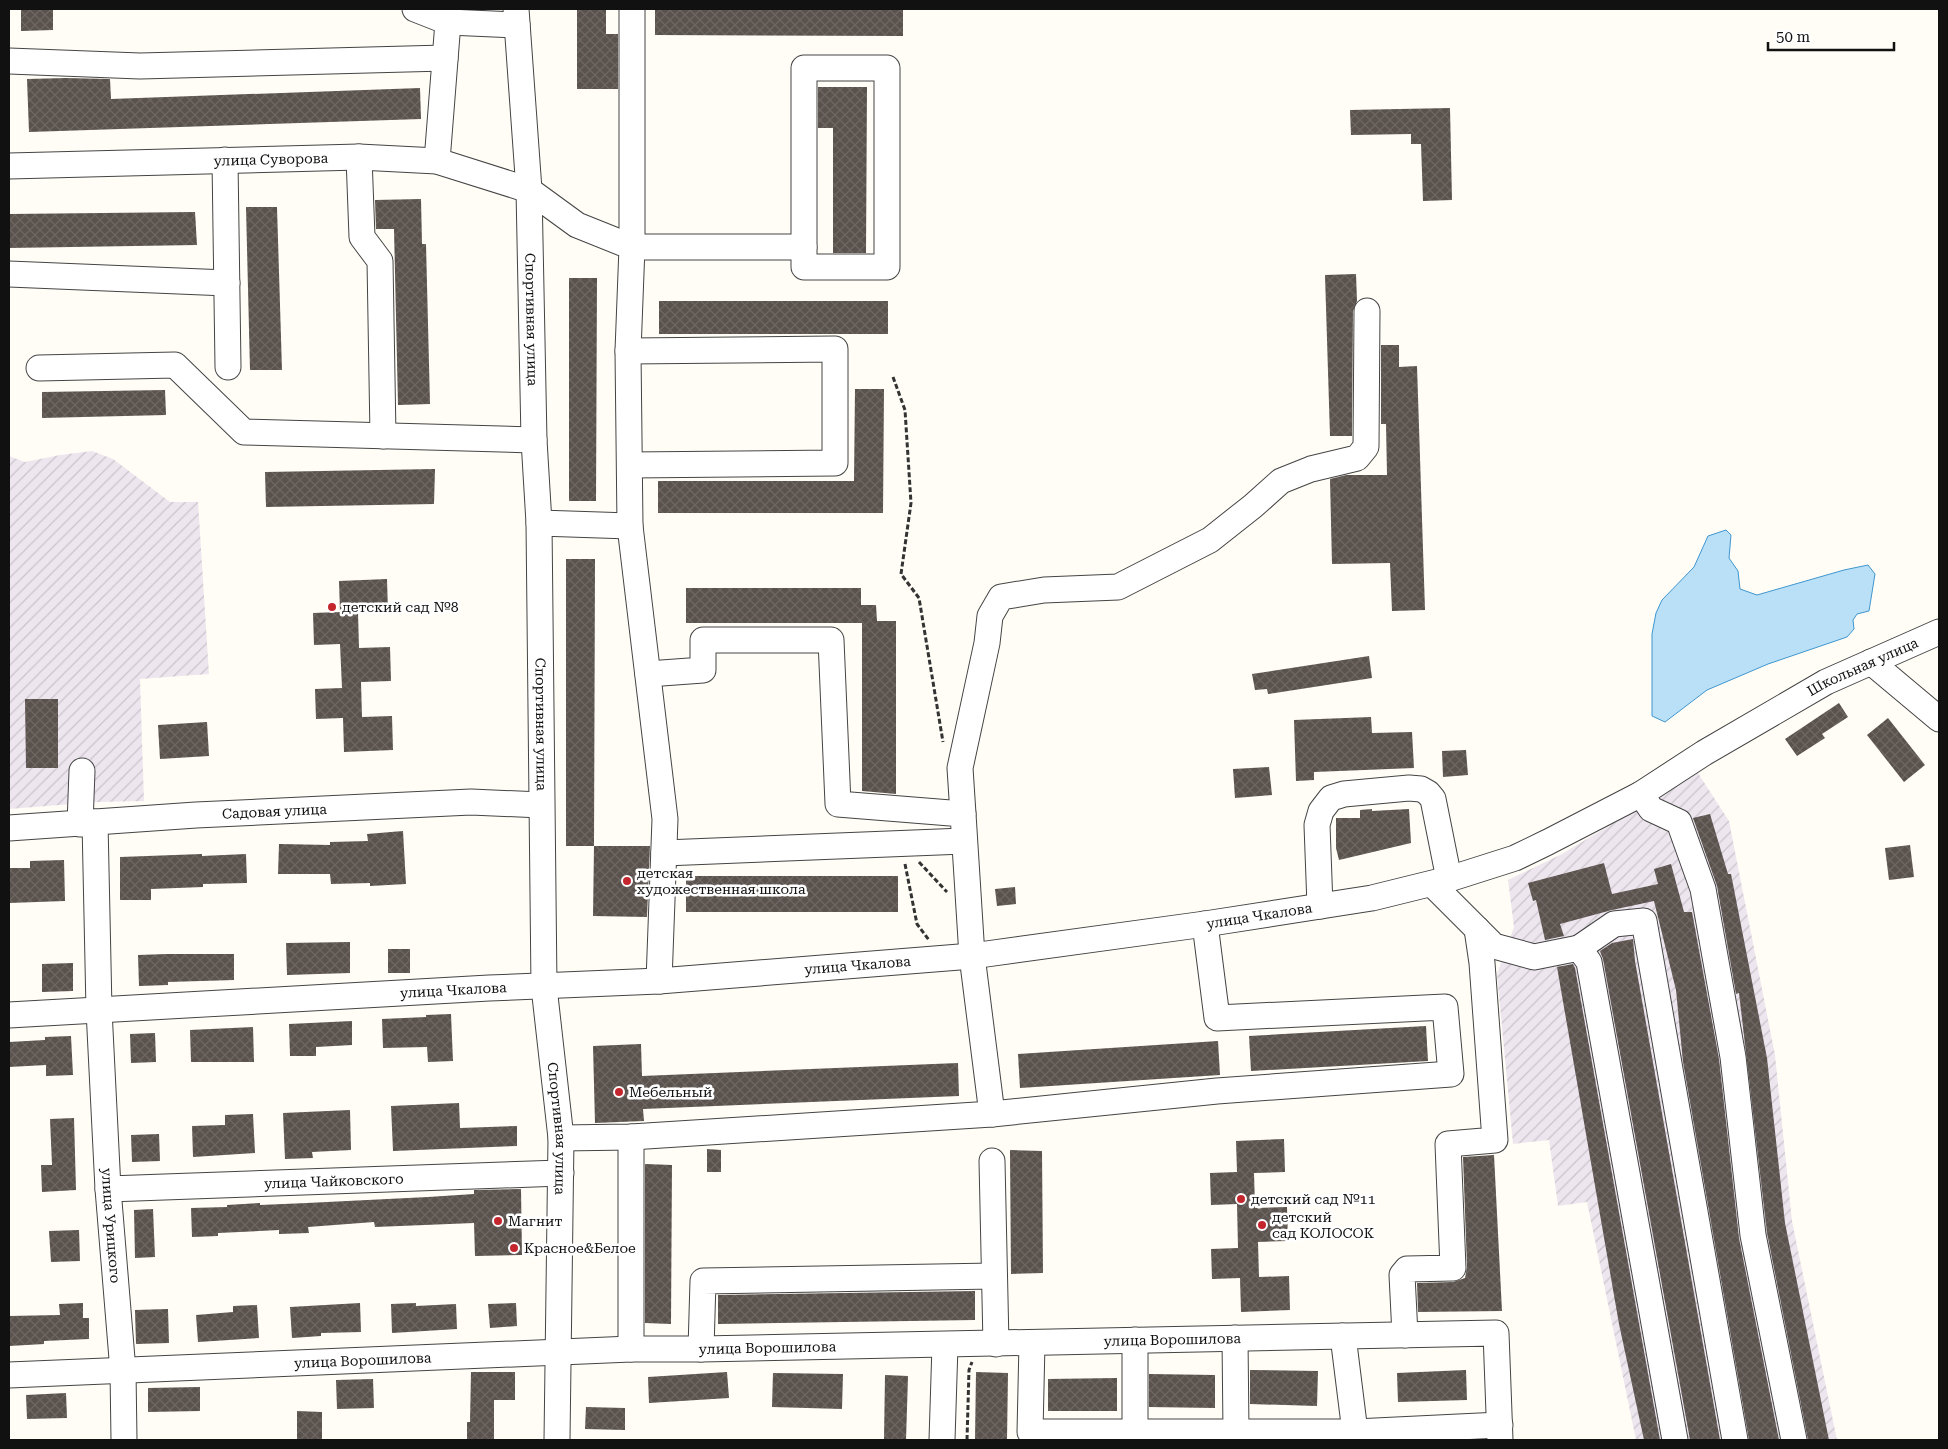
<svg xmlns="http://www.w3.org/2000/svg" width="1948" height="1449" font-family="'Roboto Serif',serif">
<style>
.industrial{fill:url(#industrial-furrows)}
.water{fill:#b9e0f7;stroke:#3f96cf}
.building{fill:url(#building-cross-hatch)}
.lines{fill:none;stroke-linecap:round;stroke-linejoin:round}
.minor-casing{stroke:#444;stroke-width:27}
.path{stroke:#333;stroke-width:3;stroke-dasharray:5 2.5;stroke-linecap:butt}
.minor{stroke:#fff;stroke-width:25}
.poi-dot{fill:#c4262e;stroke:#fff;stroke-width:2}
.labels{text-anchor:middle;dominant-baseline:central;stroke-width:5;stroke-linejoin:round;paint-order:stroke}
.street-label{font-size:14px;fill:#111;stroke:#fff}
.poi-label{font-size:14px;fill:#111;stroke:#fff;text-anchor:start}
</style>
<defs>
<pattern id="industrial-furrows" width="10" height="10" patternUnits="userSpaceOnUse" patternTransform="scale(1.25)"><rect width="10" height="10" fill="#eee6ef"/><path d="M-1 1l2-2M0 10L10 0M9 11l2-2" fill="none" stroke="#cbc4cc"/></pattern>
<pattern id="building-cross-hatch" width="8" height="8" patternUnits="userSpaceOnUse" patternTransform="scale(1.25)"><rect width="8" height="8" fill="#5a524d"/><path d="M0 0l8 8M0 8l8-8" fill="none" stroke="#6d6662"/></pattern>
</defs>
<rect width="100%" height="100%" fill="#fffdf5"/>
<g class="industrial">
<polygon points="92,451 113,459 170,502 198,502 209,674 140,679 144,801 98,802 9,809 9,456 25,462 60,455"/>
<polygon points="1698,773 1729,821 1775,1055 1792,1221 1837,1440 1636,1440 1587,1202 1558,1206 1549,1140 1513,1144 1497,974 1514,927 1508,880 1560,855"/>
</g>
<polygon class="water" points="1726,530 1731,535 1729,558 1738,571 1740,589 1757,595 1844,570 1868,565 1875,574 1869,611 1857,614 1853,620 1854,629 1847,637 1768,664 1707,690 1665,722 1652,716 1652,634 1656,613 1662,600 1694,567 1708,536"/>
<g class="building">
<polygon points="21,9 53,9 53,30 21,31"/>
<polygon points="577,9 606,9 606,34 618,34 618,89 577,89"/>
<polygon points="655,9 903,9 903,36 655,35"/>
<polygon points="66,78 110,79 111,99 420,88 421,119 29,132 27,79"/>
<polygon points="818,87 867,87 866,253 833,253 833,128 818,128"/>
<polygon points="1450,108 1452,200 1423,201 1421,144 1411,144 1411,134 1351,135 1350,110"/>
<polygon points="421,199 422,244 426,244 430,404 398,405 394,229 376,229 375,200"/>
<polygon points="246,207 277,207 282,370 250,370"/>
<polygon points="195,212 197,245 9,248 9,214"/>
<polygon points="1356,274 1357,301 1353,311 1352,436 1330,436 1325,275"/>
<polygon points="569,278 597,278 596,501 569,501"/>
<rect x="659" y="301" width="229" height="33"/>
<polygon points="1381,345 1399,345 1399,367 1417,366 1425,610 1392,611 1390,563 1332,564 1330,479 1346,475 1387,475 1386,424 1381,424"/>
<polygon points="855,389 884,389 883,513 658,513 658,481 854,481"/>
<polygon points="165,390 166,415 42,418 42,392"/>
<polygon points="435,469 434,504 266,507 265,472"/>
<polygon points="566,559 595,559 594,846 566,846"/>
<polygon points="387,579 388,612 358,613 359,648 390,647 391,681 361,682 362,717 392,716 393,750 344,752 343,718 316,719 315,689 342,688 340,644 314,645 313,613 340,612 339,581"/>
<polygon points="686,588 861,588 861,605 876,605 877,621 896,621 896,794 862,791 862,623 686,623"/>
<polygon points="1369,656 1372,678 1268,694 1267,689 1255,690 1252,674"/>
<polygon points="25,699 58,699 58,768 26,768"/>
<polygon points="1839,703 1848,717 1822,734 1825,738 1797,756 1785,739"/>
<polygon points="1371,717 1372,733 1412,732 1414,768 1314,772 1314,780 1296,781 1294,720"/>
<polygon points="1888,718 1925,765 1904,782 1867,735"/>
<polygon points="207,722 209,756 160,759 158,725"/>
<polygon points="1466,750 1468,775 1443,777 1442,751"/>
<polygon points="1269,767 1272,795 1235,798 1233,769"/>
<polygon points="1372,809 1372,811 1409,809 1411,843 1339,860 1336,848 1336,818 1360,818 1360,810"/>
<polygon points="1710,814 1728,874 1731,874 1767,1058 1785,1223 1829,1440 1808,1440 1767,1233 1739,993 1736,994 1717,886 1693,818"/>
<polygon points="403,831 406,884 370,886 370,883 331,884 330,874 278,874 279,844 330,845 330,842 368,841 367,834"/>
<polygon points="1910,845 1914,877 1889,880 1885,848"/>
<polygon points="594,846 650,846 647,917 593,916"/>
<polygon points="202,854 202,856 246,854 247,883 203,884 203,887 151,889 151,900 120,900 120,857"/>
<polygon points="64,860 65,901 9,903 9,868 30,868 30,861"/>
<polygon points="1604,863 1612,894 1658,884 1654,869 1671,864 1684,912 1692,912 1719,1059 1739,1238 1779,1440 1749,1440 1683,1062 1676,990 1654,901 1612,910 1560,924 1564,936 1545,940 1536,900 1533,901 1528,883"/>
<rect x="686" y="876" width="212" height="36"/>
<polygon points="1015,887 1016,904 997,906 995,889"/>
<polygon points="1633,939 1635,961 1720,1440 1690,1440 1603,959 1601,954 1600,951 1612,943"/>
<polygon points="350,942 350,973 287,975 286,943"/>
<rect x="388" y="949" width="22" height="24"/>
<polygon points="167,954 234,954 234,980 168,982 168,985 139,986 138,955"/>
<polygon points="73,963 73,991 42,992 42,964"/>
<polygon points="1573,964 1575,968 1660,1440 1644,1440 1619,1324 1557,967"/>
<polygon points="451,1014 453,1061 428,1062 427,1047 383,1048 382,1019 426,1017 426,1015"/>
<polygon points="352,1021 352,1045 316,1047 316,1056 290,1056 289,1024"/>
<polygon points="1426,1026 1428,1061 1251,1071 1249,1036"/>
<polygon points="253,1027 254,1062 191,1062 190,1030"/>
<polygon points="155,1033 156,1062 131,1063 130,1034"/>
<polygon points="71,1036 73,1075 46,1076 46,1065 9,1067 9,1042 45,1040 45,1037"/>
<polygon points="1218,1041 1220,1075 1020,1088 1018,1054"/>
<polygon points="641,1044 642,1076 958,1063 959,1096 643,1109 644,1121 595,1123 593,1046"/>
<polygon points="459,1103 460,1128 517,1126 517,1146 393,1151 391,1106"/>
<polygon points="350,1110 351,1150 312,1152 313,1158 285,1159 283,1113"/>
<polygon points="253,1114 255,1153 193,1157 192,1126 225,1125 225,1115"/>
<polygon points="74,1118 76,1190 42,1192 41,1165 52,1165 50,1119"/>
<polygon points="159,1134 160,1161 132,1162 131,1135"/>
<polygon points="1284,1139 1285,1172 1254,1173 1255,1208 1287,1207 1288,1241 1258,1242 1259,1277 1289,1276 1290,1310 1241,1312 1240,1278 1212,1279 1211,1249 1238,1248 1237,1204 1211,1205 1210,1173 1237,1172 1236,1141"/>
<polygon points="707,1149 721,1150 721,1172 707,1172"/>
<polygon points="1010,1150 1042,1151 1043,1273 1011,1274"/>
<polygon points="1494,1155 1502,1311 1418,1312 1417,1283 1453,1282 1465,1278 1467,1267 1463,1157"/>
<polygon points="645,1164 672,1165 671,1324 645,1323"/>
<polygon points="521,1189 522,1255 475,1256 474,1223 375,1227 374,1222 308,1227 309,1233 279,1234 279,1230 218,1233 218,1236 192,1237 191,1208 227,1207 227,1205 260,1203 260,1205 307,1203 428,1197 474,1194 474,1190"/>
<polygon points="153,1209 155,1257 135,1258 134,1210"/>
<polygon points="79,1230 80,1261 51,1262 49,1231"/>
<polygon points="975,1291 975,1320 718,1324 718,1295"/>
<polygon points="83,1303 83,1318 89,1318 89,1339 44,1341 44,1344 9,1346 9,1316 60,1315 59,1304"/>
<polygon points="360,1303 361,1332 321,1333 321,1336 292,1338 290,1307"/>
<polygon points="416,1303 416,1306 456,1304 457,1329 392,1333 391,1304"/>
<polygon points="516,1303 517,1326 490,1328 488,1304"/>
<polygon points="257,1305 259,1338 198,1342 196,1315 233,1312 233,1306"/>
<polygon points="168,1309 169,1343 136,1344 135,1310"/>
<polygon points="1250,1370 1318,1371 1317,1406 1250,1404"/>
<polygon points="1466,1370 1467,1400 1398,1402 1397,1373"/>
<polygon points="471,1372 515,1372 515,1400 494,1400 494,1440 467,1440 467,1422 470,1422"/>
<polygon points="727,1372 729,1398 649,1403 648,1377"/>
<polygon points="976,1372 1008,1373 1007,1440 975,1440"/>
<polygon points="773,1373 843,1374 842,1409 772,1407"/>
<polygon points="1149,1374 1215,1375 1215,1408 1149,1407"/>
<polygon points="885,1375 908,1376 906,1440 884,1440"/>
<polygon points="1117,1378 1117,1411 1048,1411 1048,1379"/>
<polygon points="373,1379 374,1408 337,1409 336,1380"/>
<polygon points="200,1387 200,1411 148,1412 148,1388"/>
<polygon points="66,1393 67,1418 27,1419 26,1395"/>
<polygon points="586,1407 625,1408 625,1430 585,1429"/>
<polygon points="297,1411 322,1412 322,1440 297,1440"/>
</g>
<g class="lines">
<g class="minor-casing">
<g id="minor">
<polyline points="415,9 448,22 437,161"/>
<path id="s1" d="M516 9 529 190 534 440 539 523 544 987 561 1138 557 1440"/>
<polyline points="632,9 632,247 804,247"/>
<polyline points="448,22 517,25"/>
<polyline points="9,61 140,66 445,58"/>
<rect x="804" y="68" width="83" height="199"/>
<polyline points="359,157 362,237 380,261 383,436"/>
<polyline points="225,160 228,367"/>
<path id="s2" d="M9 166 359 157 437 161 529 190 577 225 632 247 628 351 630 526 665 819 659 981"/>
<polyline points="9,274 227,283"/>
<polyline points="628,351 835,349 835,463 630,465"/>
<polyline points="39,368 175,365 244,432 534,440"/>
<polyline points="539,523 630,526"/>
<polyline points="1871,662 1939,719"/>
<polyline points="648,674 703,670 703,640 831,640 838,804 963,814 972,956 992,1114"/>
<polyline points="1641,794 1651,809 1679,822 1703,889 1733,1057 1753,1235 1794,1440"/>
<polyline points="963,814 960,768 987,643 990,616 1001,597 1044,590 1118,587 1210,540 1253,506 1281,481 1311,469 1357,458 1366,447 1367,311"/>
<path id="s3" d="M95 822 99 1010 108 1189 123 1371 124 1440"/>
<polyline points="80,824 82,771"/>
<path id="s4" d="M9 828 196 815 471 802 541 805"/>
<polyline points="664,853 964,841"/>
<polyline points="1432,884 1494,946 1534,957 1579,948 1589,962 1675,1440"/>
<polyline points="1320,906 1317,825 1321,811 1331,798 1344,794 1409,788 1421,789 1428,793 1433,799 1449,879"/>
<polyline points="1579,948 1614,924 1644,921 1735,1440"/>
<path id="s5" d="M9 1015 489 988 659 981 972 956 1205 924 1372 898 1449 879 1515 858 1548 842 1641 794 1704 753 1826 682 1939 632"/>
<polyline points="561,1138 631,1137 992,1114 1217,1091 1451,1074 1445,1007 1217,1018 1205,924"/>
<polyline points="992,1161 996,1344"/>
<path id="s6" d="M108 1189 561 1173"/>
<polyline points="1405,1335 1402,1275 1407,1269 1453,1268 1448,1144 1495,1140 1482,963 1477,929"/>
<polyline points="1235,1338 1236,1432"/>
<polyline points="1135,1340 1135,1432"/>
<polyline points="1032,1343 1030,1432 1355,1432 1343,1336"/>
<polyline points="631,1349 631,1137"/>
<polyline points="701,1349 703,1281 994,1276"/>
<path id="s7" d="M9 1375 631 1349H701L1496 1333 1500 1440"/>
<polyline points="1355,1432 1500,1425"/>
<polyline points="942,1440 945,1345"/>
</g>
</g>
<g class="path">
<polyline points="893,377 905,410 911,503 901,574 919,598 943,742"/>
<polyline points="919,862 947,892"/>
<polyline points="905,864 917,924 929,940"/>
<polyline points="967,1440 969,1370 972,1362"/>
</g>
<use href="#minor" class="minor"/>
</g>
<g class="poi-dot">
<circle cx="332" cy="607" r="5"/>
<circle cx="627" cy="881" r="5"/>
<circle cx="619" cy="1092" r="5"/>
<circle cx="1241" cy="1199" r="5"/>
<circle cx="498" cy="1221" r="5"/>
<circle cx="1262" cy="1225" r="5"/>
<circle cx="514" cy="1248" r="5"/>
</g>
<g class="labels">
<g class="street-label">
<text stroke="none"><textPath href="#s2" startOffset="262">улица Суворова</textPath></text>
<text stroke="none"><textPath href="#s1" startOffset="311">Спортивная улица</textPath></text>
<text stroke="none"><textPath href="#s5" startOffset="1915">Школьная улица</textPath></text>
<text stroke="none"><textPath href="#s1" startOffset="716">Спортивная улица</textPath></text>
<text stroke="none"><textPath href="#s4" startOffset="266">Садовая улица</textPath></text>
<text stroke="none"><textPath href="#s5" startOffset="1255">улица Чкалова</textPath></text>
<text stroke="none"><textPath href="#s5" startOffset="850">улица Чкалова</textPath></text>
<text stroke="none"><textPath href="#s5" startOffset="445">улица Чкалова</textPath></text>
<text stroke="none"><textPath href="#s1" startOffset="1121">Спортивная улица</textPath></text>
<text stroke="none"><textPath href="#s6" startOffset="226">улица Чайковского</textPath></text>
<text stroke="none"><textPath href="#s3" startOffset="404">улица Урицкого</textPath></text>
<text stroke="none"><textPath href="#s7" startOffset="1164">улица Ворошилова</textPath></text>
<text stroke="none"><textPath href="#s7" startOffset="759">улица Ворошилова</textPath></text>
<text stroke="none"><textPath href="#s7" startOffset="354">улица Ворошилова</textPath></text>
</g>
<g class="poi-label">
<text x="342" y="607">детский сад №8</text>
<text x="637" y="873">детская<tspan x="637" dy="16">художественная школа</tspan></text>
<text x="629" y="1092">Мебельный</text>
<text x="1251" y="1199">детский сад №11</text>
<text x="1272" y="1217">детский<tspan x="1272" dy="16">сад КОЛОСОК</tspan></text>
<text x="508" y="1221">Магнит</text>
<text x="524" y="1248">Красное&amp;Белое</text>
</g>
</g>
<rect width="1948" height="1449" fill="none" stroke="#111111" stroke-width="20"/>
<path d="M1768 42v8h126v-8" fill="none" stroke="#111111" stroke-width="2.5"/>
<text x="1776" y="42" font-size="15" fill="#111111" stroke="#ffffff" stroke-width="4" paint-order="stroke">50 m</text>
</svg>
